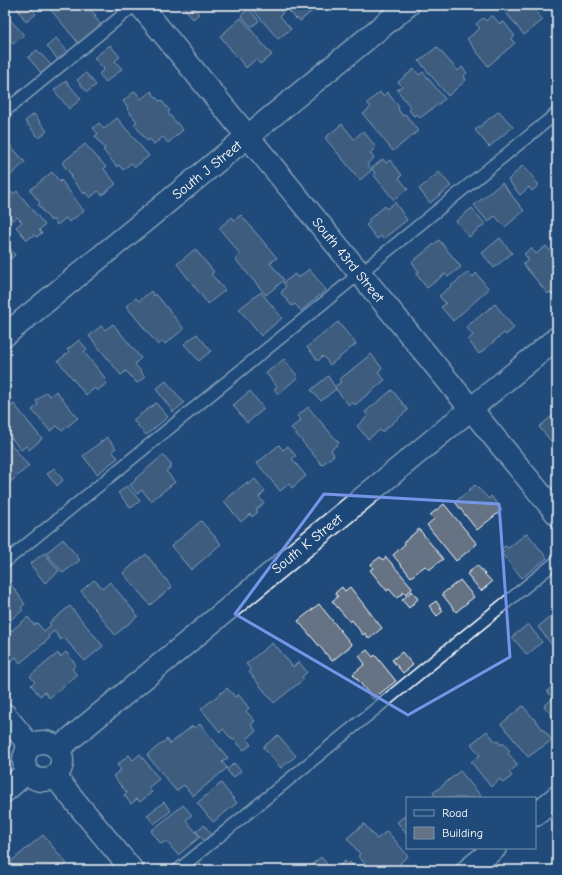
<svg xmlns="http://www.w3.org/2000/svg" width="562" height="875" font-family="'Comic Neue',sans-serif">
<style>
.building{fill:#657384;stroke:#fff}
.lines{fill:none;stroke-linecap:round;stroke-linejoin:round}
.lane-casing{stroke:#fff;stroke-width:14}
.street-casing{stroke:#fff;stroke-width:25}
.secondary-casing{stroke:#fff;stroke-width:25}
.lane{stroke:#1f4a7a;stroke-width:11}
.street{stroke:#1f4a7a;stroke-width:22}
.secondary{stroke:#1f4a7a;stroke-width:22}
.marked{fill:none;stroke:#7795e8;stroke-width:3;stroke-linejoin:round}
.labels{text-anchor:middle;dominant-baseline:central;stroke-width:3;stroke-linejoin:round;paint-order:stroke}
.street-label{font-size:14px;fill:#fff;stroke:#1f4a7a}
</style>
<rect width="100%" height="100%" fill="#1f4a7a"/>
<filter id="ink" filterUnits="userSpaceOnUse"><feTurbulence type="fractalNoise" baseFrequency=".025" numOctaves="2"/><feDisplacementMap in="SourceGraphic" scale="8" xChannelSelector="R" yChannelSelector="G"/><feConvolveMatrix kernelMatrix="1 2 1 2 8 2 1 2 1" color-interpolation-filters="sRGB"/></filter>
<g filter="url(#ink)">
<g class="building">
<polygon points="15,5 28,5 36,14 26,22"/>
<polygon points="57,5 85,5 96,15 94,16 102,26 79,44 51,10"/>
<polygon points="182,5 192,5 199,14 193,19"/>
<polygon points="249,5 277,5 283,13 280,16 291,29 278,39"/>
<polygon points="284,5 313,5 316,8 300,21 297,18 296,19"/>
<polygon points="510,5 531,5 543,20 524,35 504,10"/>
<polygon points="549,5 557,5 557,15"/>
<polygon points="249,9 259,21 251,27 241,15"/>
<polygon points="5,14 24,35 13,44 7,36 5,37"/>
<polygon points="492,15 500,24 503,21 515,36 511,39 515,43 488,66 467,39 480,28 476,24 483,18 486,21"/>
<polygon points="241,18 272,55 260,64 256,59 246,68 220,36"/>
<polygon points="56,38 68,52 58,60 47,46"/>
<polygon points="110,45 120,57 115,61 122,69 106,82 99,74 104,69 94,58"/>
<polygon points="437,47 458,71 462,67 467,73 464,76 466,80 448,96 419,61"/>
<polygon points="37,50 52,66 42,74 28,57"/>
<polygon points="414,69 419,75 423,72 445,99 420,118 417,114 414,116 409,110 411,108 397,90 402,86 398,82"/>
<polygon points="86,73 96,85 87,92 77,80"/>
<polygon points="66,81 81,99 69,109 54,90"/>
<polygon points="135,91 141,99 151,91 159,101 161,100 170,111 168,113 183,130 168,143 163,137 154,144 150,139 147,141 134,124 137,122 127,109 128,108 123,101"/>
<polygon points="380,92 383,96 387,92 399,107 398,109 403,116 405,114 418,131 393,151 363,114 371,107 367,103"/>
<polygon points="499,111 513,127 489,147 475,130"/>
<polygon points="34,114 47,131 39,138 25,121"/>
<polygon points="117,118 149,156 135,167 131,163 123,170 119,165 117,167 103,150 105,149 95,136 98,134 93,128 99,123 104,129"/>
<polygon points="342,124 354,139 363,131 376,147 370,153 374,158 367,164 372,170 360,180 325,138"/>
<polygon points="7,142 25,162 11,175 5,168 5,143"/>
<polygon points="85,144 106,167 104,169 116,184 102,195 98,191 90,198 85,192 84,194 70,177 72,176 62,163"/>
<polygon points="383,159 386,163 390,160 402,175 399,178 408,189 394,200 373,174 375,173 372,168"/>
<polygon points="523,165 539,185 532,191 529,187 520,195 508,180"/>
<polygon points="52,172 60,182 61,180 84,211 69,222 66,218 57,225 53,219 51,221 38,205 40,203 30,190"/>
<polygon points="439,172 451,186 430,203 419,189"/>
<polygon points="502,183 524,211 505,227 495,216 488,222 474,205"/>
<polygon points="10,191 13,194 17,191 45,225 39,230 42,233 36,237 34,235 27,240 16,227 22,222 17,217 13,221 5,211 5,195"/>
<polygon points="395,202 407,220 383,239 381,236 377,239 366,225 370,222 368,220 385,206 387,209"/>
<polygon points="472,208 485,224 469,237 456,221"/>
<polygon points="241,215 277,258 270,263 284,280 266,295 235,259 240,254 219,228 232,217 234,220"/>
<polygon points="500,238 512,253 494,268 482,253"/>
<polygon points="439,240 461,267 448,277 445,274 427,288 416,274 419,272 412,262"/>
<polygon points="5,242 15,255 11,259 7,255 5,257"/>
<polygon points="546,246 557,259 557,293 553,295 550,292 548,294 523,264 529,260 524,254 531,248 536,254"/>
<polygon points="195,249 214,272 211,274 225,290 208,304 177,264"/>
<polygon points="309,269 326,290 301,311 295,304 292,306 281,293 286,286 283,283 295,274 298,278"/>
<polygon points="468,272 473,277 476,273 489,289 453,321 441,307 446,304 439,296"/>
<polygon points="151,291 154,296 156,294 184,329 165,344 163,341 158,345 126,306 136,298 139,301"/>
<polygon points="261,292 282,318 261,336 239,309"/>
<polygon points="495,304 514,328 506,335 504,333 479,354 468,340 473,335 466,327"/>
<polygon points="338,322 356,344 330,365 323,356 318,361 307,347"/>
<polygon points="113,324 141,358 135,364 145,377 137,383 126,371 121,375 89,336 101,326 105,330"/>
<polygon points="197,334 211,351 199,361 184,344"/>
<polygon points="79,340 87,349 84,352 106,379 104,380 107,383 97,391 95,388 86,395 58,361 69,352 67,350"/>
<polygon points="371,354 382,368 378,372 385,380 355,405 353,402 349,405 334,387 341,382 339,380"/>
<polygon points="284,359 298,377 278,394 274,389 277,387 266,373"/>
<polygon points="328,376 336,389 321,401 311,390"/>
<polygon points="166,381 184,403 173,412 156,389"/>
<polygon points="392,390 408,410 382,432 380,430 368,439 357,426 368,416 365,412"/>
<polygon points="56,391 78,418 62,431 57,426 50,431 32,410 38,404 36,401 46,392 50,396"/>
<polygon points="250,391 264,409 247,423 233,405"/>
<polygon points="156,403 168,417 146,435 133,420"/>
<polygon points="14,404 42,439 29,450 26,446 21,450 5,430 5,410"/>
<polygon points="308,407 339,443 331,450 334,455 322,465 291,428 301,420 297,416"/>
<polygon points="552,416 555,420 557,418 557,453 554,449 556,447 539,427"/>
<polygon points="5,437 29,466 9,483 10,484 5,488"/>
<polygon points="107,437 116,448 112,451 118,458 97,474 83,456"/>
<polygon points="279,445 283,450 288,446 296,456 292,459 306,476 292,488 289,484 280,491 257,463"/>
<polygon points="163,455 172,466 166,471 175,482 151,501 142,490 137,494 130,485 136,480 135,479"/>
<polygon points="54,468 63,480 57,486 47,474"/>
<polygon points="255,479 265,491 259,497 264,503 256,510 258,512 252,517 250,514 241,522 224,501 247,482 248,485"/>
<polygon points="475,485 489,499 491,496 502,510 477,530 455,502"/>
<polygon points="127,486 140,501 131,508 118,493"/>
<polygon points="444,504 477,544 456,561 427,525 434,519 430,515"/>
<polygon points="201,521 221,544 191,570 171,546"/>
<polygon points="419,529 443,559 429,570 425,566 411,577 393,555 405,544 404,542"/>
<polygon points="527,533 547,558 522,578 502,554 504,552 501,549 505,546 508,548"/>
<polygon points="63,539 80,560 63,573 46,553"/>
<polygon points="44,553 59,571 45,583 30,564"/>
<polygon points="146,554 172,587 150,605 123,573"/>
<polygon points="380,557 383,560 386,557 411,586 412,589 406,594 404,592 397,598 389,589 387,591 370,570 373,568 371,564"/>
<polygon points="477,565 492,582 481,591 467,574"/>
<polygon points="94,580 103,588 110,582 138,616 115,635 81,591"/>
<polygon points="460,580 474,597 456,612 442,594"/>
<polygon points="10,583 25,604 21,608 23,610 5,624 5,587"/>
<polygon points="342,587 345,591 350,587 382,628 369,639 365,633 363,635 352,620 350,622 332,601 338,597 335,593"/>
<polygon points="412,591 418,599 409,608 402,600"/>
<polygon points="436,601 443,611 437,616 429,606"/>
<polygon points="319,604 352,645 332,661 298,621"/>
<polygon points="70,606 103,646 85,661 64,638 61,640 54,631 48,636 50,638 20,663 16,657 11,661 5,653 5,636 28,617 34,625 37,623 44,631 51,625 49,623"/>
<polygon points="557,611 557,649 556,650 538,627"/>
<polygon points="528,624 542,642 527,655 512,637"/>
<polygon points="272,643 276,648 277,647 293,667 299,662 307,672 302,677 304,679 274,703 249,672 251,670 246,664"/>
<polygon points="367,650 373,657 375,655 396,681 373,699 353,674 365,664 359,656"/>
<polygon points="66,652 76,665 72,669 77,675 49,698 45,692 40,696 31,685 35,682 30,676 58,653 60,657"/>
<polygon points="402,652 413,665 403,673 392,660"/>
<polygon points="557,683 557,722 544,706 553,698 547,691"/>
<polygon points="227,688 235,697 238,694 249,708 246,711 255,721 251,724 256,731 247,739 251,745 244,750 233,739 232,740 223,729 220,732 201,709"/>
<polygon points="523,706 552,740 528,757 501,724"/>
<polygon points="200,724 228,758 222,762 227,768 193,796 184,785 176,791 147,755 167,739 170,744 192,726 195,728"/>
<polygon points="487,731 496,742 498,741 501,745 503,743 510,751 508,753 518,765 509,772 512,776 503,783 500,779 491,787 471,762 480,755 471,744"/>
<polygon points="278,735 296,756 281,768 263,747"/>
<polygon points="140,754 159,779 148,788 152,792 140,802 137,799 131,804 124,795 127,793 113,776 121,770 117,765 129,755 133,760"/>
<polygon points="234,763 241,771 233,778 227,770"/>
<polygon points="460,771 481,796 478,798 437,798 433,793"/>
<polygon points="221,783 237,803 213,822 197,803"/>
<polygon points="164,802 171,811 154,824 147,815"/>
<polygon points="183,805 192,815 186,820 200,837 178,855 166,841 161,844 151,831"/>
<polygon points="407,814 407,834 397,822"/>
<polygon points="364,824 377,839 387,831 408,856 400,863 404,867 400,870 374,870 369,864 367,866 358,856 360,854 347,838"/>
<polygon points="204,825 213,836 205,842 196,831"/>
<polygon points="43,835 67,864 59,870 17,870 10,862"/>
<polygon points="321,857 332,870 311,870 309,867"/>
<polygon points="345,861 348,864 350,862 356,870 340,870 338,867"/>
</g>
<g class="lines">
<g class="lane-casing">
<g id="lane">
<polyline points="5,111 135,5"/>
<polyline points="5,562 557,113"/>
<polyline points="178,870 557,561"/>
</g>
</g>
<g class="street-casing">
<g id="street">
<polyline points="5,335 408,5"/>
<polyline points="5,715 30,746"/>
<circle cx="43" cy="761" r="19"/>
<polyline points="58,749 557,338"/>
<polyline points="55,777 132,870"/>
<polyline points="5,791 27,772"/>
<polyline points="535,815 557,797"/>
<polyline points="468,870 495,848"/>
</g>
</g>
<g class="secondary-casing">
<polyline id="secondary" points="140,5 557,514"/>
</g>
<use href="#lane" class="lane"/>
<use href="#street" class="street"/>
<use href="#secondary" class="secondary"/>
</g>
</g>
<path d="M0 0H562V875H0ZM324 494 499 504 510 657 408 715 235 614Z" fill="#1f4a7a" fill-opacity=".55" fill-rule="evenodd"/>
<path class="marked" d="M324 494 499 504 510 657 408 715 235 614Z"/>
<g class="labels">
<g class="street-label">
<text transform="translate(207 170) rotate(-39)">South J Street</text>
<text transform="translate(348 260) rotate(51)">South 43rd Street</text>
<text transform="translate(307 544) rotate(-39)">South K Street</text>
</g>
</g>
<rect width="562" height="875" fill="none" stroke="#1f4a7a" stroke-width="20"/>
<rect x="10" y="10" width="542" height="855" fill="none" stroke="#fff" stroke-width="1.5" filter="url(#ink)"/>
<rect x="406" y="797" width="130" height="52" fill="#1f4a7a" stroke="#7992af"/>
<rect x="414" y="810" width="20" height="6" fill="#1f4a7a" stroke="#7992af"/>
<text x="442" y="817" font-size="12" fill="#ffffff">Road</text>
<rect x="414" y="827" width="20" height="12" fill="#657384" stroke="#7992af"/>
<text x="442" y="837" font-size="12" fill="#ffffff">Building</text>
</svg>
